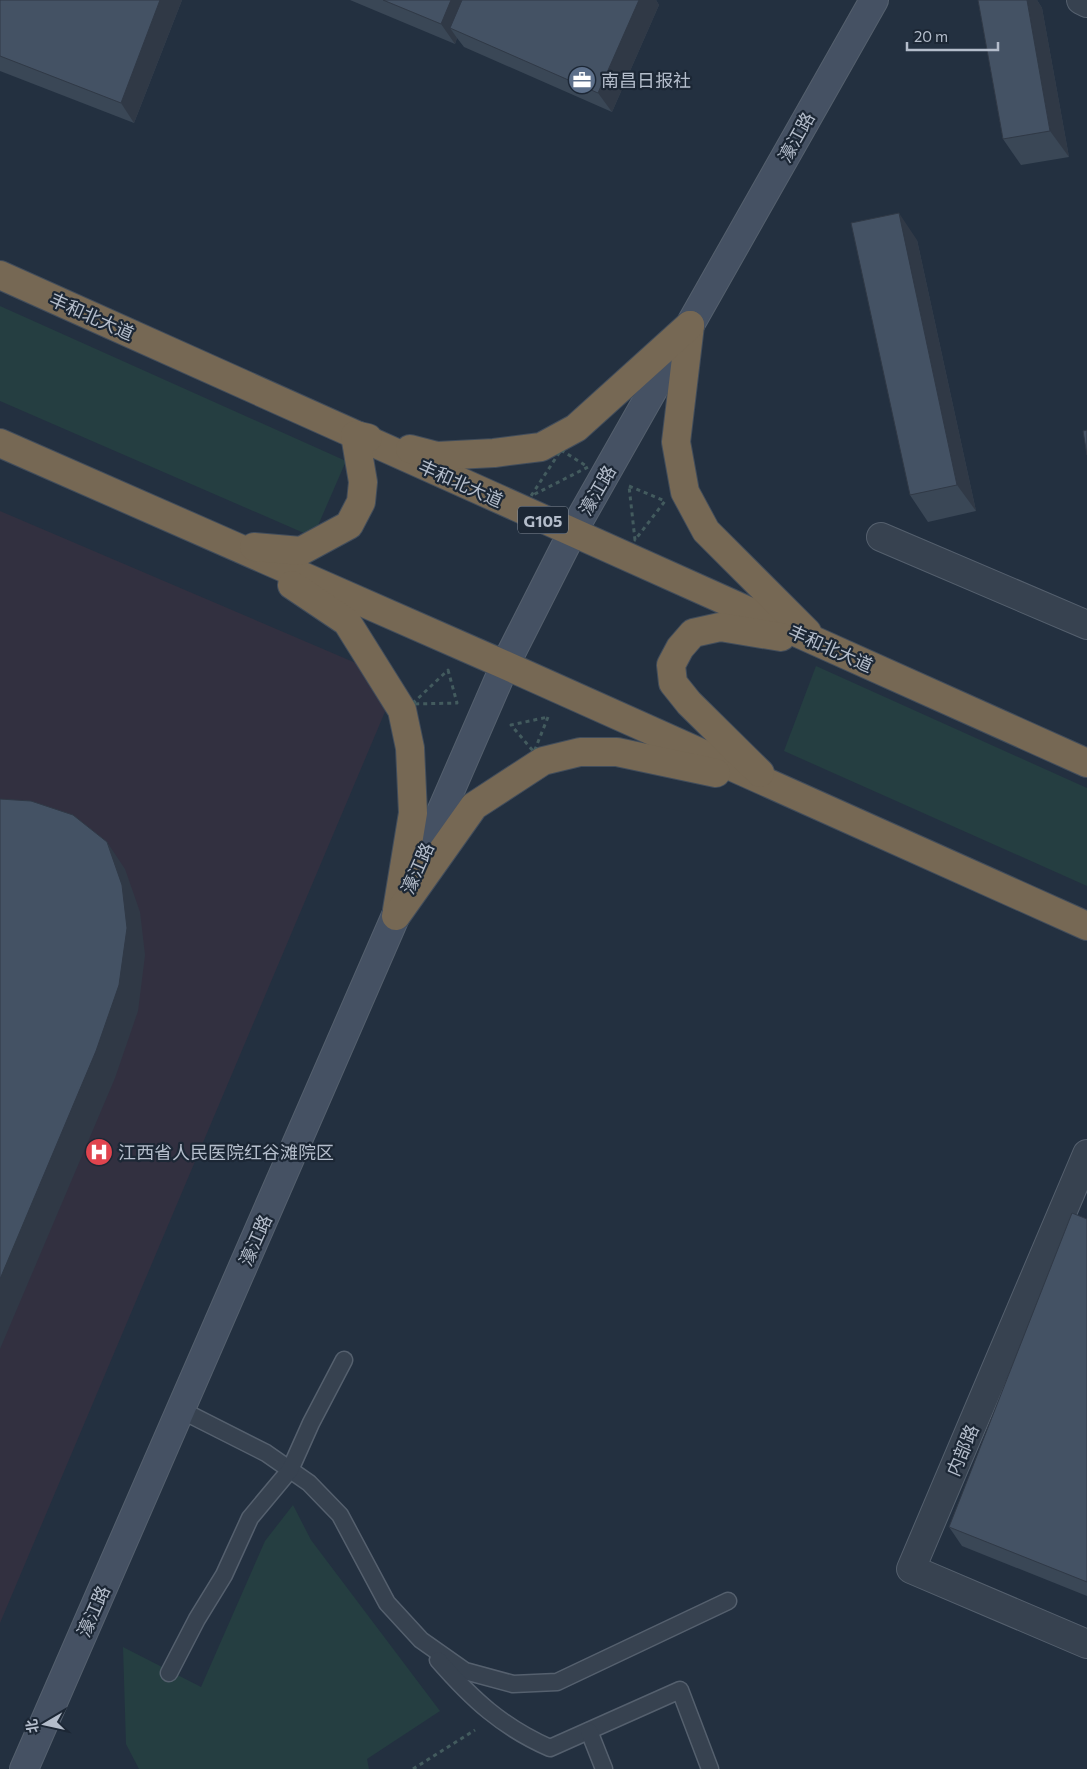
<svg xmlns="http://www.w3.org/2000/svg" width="1087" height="1769" font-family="Commissioner,'Noto Sans SC',sans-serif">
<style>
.medical{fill:#323040}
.green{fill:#253e41}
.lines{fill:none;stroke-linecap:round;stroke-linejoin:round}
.lane-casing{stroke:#55606e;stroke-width:19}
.street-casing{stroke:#55606e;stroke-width:30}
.secondary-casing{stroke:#55606e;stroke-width:30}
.highway-casing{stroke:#424d5b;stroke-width:30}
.path{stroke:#435b5e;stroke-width:3;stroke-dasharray:4 4;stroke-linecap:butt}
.lane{stroke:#374250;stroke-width:16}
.street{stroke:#374250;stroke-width:28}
.secondary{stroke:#455163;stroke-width:28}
.highway{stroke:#766854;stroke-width:28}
.wall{fill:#3a4756}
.shaded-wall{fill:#303946}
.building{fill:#445264;stroke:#303946}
.labels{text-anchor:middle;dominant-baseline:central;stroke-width:4.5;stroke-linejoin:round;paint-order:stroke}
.shield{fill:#1c2735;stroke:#86909e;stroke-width:1}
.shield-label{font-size:16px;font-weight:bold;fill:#b4bdcb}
.poi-label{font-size:18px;fill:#b4bdcb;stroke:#1c2735;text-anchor:start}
.street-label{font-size:18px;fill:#b4bdcb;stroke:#1c2735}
</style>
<rect width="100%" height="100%" fill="#233040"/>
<polygon class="medical" points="0,511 398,681 0,1623"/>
<g class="green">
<polygon points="0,306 346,461 313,537 0,401"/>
<polygon points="816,666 1087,788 1087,886 784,751"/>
<polygon points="293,1505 311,1540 440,1711 367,1759 369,1769 139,1769 126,1744 123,1647 201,1687 265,1541"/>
</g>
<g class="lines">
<g class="lane-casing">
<g id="lane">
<polyline points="181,1410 266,1453 309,1483 340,1515 387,1603 421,1640 465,1671 513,1684 557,1682 728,1601"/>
<path d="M438 1660C472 1699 502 1727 550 1748L680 1690 710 1769"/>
<polyline points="169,1673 197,1619 224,1575 250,1518 290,1470 311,1423 344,1360"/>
<polyline points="589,1731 604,1769"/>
</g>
</g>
<g class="street-casing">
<g id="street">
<polyline points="1081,0 1087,3"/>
<polyline points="881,537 1087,625"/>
<polyline points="1087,1154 911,1569 1087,1644"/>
</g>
</g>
<g class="secondary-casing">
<polyline id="secondary" points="24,1769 505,665 572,533 874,0"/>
</g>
<g class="highway-casing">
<g id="highway">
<polyline points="0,275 1087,763"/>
<polyline points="690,325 676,442 685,492 706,531 807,632"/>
<polyline points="0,443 505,665 1087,926"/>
<polyline points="410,449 437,456 494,453 541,447 576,428 690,325"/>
<polyline points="254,547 301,551 349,525 361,502 363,482 355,435 368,438"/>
<polyline points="292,585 347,622 402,710 410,748 413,813 397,910"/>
<polyline points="760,773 689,703 673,683 671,665 680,648 693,633 720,627 781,637"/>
<polyline points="396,916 474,806 543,761 580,752 617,752 716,773"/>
</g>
</g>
<g class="path">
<polygon points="561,450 588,467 531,496"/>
<polygon points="629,486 665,501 635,540"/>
<polygon points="448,670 457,703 412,704"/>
<polygon points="548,717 534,752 511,725"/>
<polyline points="413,1769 475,1730"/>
</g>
<use href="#lane" class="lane"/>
<use href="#street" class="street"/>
<use href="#secondary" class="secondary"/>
<use href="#highway" class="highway"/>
</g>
<g class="wall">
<polygon points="0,0 182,0 134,123 0,71"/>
<polygon points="350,0 656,0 659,5 612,112 464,47 457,38 455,44"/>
<polygon points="978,0 1037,0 1042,8 1069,157 1021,165 1003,139"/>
<polygon points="917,240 976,511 928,522 910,495"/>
<polygon points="1087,1219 1087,1596 962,1546 949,1527"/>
</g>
<g class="shaded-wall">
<polygon points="160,0 182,0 134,123 121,103"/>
<polygon points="451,0 473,0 450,28 457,38 455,44 441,24"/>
<polygon points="639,0 656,0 659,5 612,112 598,93"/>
<polygon points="1027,0 1037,0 1042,8 1069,157 1050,131"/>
<polygon points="899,213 917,240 976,511 957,485"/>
<polygon points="107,842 125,869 140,912 145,955 138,1011 115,1078 0,1349 0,1279"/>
</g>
<g class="building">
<polygon points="0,0 160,0 121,103 0,56"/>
<polygon points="383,0 451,0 441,24"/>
<polygon points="462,0 639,0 598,93 450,28"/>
<polygon points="978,0 1027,0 1050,131 1003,139"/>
<polygon points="899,213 957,485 910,495 851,223"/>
<polygon points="1087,430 1087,455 1083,431"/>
<polygon points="0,799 31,801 73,815 107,842 122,885 127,928 119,985 96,1051 0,1279"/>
<polygon points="1072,1213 1087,1219 1087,1582 949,1527"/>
</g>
<defs>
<g id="office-disc" transform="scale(1.4375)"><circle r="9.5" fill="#5c6f8a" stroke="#1c2735"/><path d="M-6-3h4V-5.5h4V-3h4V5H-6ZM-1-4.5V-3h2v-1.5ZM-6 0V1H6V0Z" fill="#fff"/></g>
<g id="hospital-disc" transform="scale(1.4375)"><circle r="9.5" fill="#e0444e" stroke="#1c2735"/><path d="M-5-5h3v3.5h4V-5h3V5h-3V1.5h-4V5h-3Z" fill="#fff"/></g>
</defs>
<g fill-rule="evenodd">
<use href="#office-disc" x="582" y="80"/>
<use href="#hospital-disc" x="99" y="1152"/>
</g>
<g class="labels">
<rect class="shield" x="518" y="506.5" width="50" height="27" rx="4"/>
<g class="shield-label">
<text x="543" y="520">G105</text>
</g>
<g class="poi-label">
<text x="601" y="80">南昌日报社</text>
<text x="118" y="1152">江西省人民医院红谷滩院区</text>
</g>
<g class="street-label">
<text transform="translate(796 137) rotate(-61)">濠江路</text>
<text transform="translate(92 316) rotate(24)">丰和北大道</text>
<text transform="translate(461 483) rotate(24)">丰和北大道</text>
<text transform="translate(597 490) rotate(-60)">濠江路</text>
<text transform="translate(831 648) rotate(24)">丰和北大道</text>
<text transform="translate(417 868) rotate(-66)">濠江路</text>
<text transform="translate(255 1240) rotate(-66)">濠江路</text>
<text transform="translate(962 1450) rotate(-67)">内部路</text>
<text transform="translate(93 1611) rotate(-66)">濠江路</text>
</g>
</g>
<g transform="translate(45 1724) rotate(261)" stroke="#1c2735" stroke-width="4" paint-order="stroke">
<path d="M0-4L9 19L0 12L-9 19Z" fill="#b4bdcb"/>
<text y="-8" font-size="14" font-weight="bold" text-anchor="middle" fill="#b4bdcb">北</text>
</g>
<path d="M907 42v8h91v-8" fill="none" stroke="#b4bdcb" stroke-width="2.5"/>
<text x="914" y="42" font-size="15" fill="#b4bdcb" stroke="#1c2735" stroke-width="4" paint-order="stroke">20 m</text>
</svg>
